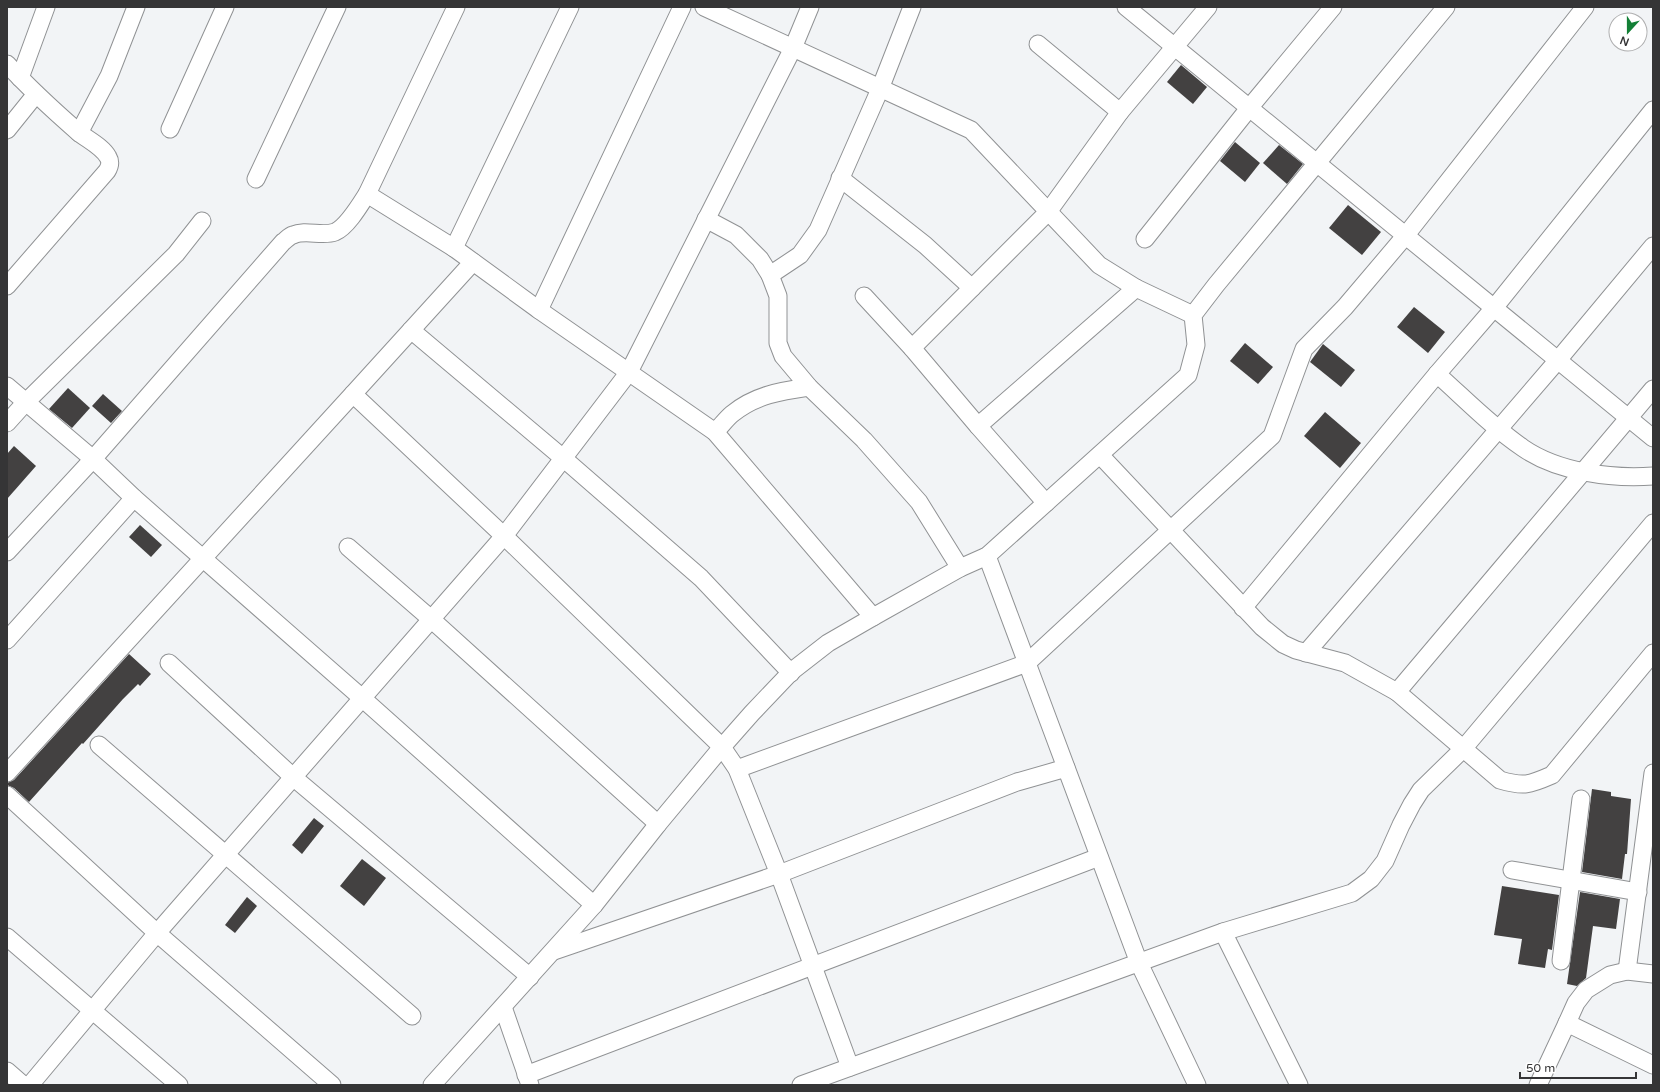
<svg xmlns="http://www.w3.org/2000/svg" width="1660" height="1092" font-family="'Varela Round',sans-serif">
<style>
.building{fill:#434141}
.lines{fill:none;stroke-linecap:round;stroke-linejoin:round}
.street-casing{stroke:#909294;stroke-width:19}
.street{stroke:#fff;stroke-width:17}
</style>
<rect width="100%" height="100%" fill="#f2f4f6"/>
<g class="building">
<polygon points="1181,65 1207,87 1193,104 1167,82"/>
<polygon points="1235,142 1260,163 1245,182 1220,161"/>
<polygon points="1279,145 1303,164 1287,184 1263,163"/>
<polygon points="1348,205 1381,232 1362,255 1329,228"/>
<polygon points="1414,307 1445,332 1428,353 1397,327"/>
<polygon points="1245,343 1273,367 1258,384 1230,361"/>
<polygon points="1323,344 1355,370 1341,387 1310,362"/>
<polygon points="68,388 90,408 72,428 49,409"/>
<polygon points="103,394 122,411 111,423 92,406"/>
<polygon points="1325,412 1361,443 1340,468 1304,436"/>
<polygon points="14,446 36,466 7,499 7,454"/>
<polygon points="140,525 162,545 151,557 129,537"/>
<polygon points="129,654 151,674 140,686 138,684 123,699 83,744 82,743 29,802 14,788 7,785 7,783 14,780"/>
<polygon points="1592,789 1611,792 1611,796 1631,799 1627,854 1625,854 1622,879 1582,872"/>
<polygon points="314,818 324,826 302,854 292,845"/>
<polygon points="362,859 386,878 364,906 340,886"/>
<polygon points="1502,886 1559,895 1552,950 1548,949 1545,968 1518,964 1522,939 1494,935"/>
<polygon points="1580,892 1620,899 1616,929 1593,926 1586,978 1577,986 1567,984"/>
<polygon points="247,897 257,906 235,933 225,925"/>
</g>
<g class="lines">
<g class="street-casing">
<g id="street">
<polyline points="704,7 971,130 1099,265 1136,288 1193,315"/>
<polyline points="1126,7 1653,438"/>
<polyline points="1038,44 1120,112"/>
<path d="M7 64C29 88 53 110 77 131 86 139 102 146 108 157 111 162 110 166 107 171L7 286"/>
<polyline points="20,78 46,7"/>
<polyline points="170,129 225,7"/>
<polyline points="7,130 36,94"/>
<polyline points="79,133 109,76 136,7"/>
<polyline points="840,178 925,245 972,288"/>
<polyline points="256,179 337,7"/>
<polyline points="367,194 454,248 539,310 715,432 873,617"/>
<polyline points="706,219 736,235 760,259 770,275 778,296 778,343 783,356 809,387 864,440 919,502 960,568"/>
<polyline points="1145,239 1250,107 1333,7"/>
<polyline points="454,248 570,7"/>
<polyline points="770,275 800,255 818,230 880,89 912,7"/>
<polyline points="864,296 912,348 978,426"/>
<polyline points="539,310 682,7"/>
<polyline points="411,330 563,458 701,578 791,673"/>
<polyline points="912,348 1048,212 1120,112 1208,7"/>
<path d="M1437 374C1465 399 1492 427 1523 448 1558 472 1611 479 1653 476"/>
<polyline points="7,386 93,459 134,498 362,698 594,905"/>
<path d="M1653 389 1397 692 1500 780C1524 787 1529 785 1552 775L1653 653"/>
<polyline points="353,394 473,262"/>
<polyline points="7,423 25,403 176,254 202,221"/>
<path d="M715 432C721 426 726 419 732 414 755 395 781 391 809 387"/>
<polyline points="1100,455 1262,627 1283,644 1296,650 1345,663 1397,692"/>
<polyline points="1046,503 978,426 1136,288"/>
<polyline points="348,547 431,619 658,824"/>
<path d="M7 552 93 459 283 242C286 240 289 236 293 235 306 229 322 237 335 232 347 227 360 205 367 194L456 7"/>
<polyline points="987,556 1139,963 1197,1085"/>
<polyline points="1243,608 1437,374 1494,308 1653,110"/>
<polyline points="7,640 134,498"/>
<polyline points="1306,653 1558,360 1653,246"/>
<polyline points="169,663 293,777 530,977"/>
<polyline points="99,745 412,1016"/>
<polyline points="737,769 1027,663 1272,436 1304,349 1345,307 1406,235 1585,7"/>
<polyline points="7,773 353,394 504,536 722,747 737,769 779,874 850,1067"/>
<polyline points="7,795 157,933 332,1085"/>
<polyline points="1512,870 1638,892"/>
<polyline points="1223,932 1299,1085"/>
<polyline points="7,937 179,1085"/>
<polyline points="554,951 779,874 1017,782 1066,768"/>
<polyline points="1561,961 1581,799"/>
<polyline points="1627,971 1653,773"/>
<polyline points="503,1007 530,1085"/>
<polyline points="1567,1023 1576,1003 1586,990 1610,975 1627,971 1653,974"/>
<polyline points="7,1071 23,1085"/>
<polyline points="526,1075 1099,857"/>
<polyline points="30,1085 157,933 504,536 629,372 793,48 810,7"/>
<polyline points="432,1085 594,905 658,824 722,747 752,713 792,671 828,643 873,617 960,568 987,556 1188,375 1196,345 1193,315 1216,285 1446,7"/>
<polyline points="801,1085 1223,932 1352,893 1371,879 1385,861 1401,825 1412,804 1421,790 1463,749 1653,523"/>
<polyline points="1538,1085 1567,1023 1653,1065"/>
</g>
</g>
<use href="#street" class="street"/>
</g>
<rect width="1660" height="1092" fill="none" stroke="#353536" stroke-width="16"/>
<g transform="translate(1628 32) rotate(201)"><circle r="19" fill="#ffffff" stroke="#aeaeaf"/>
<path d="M0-3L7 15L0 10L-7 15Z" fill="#138036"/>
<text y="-6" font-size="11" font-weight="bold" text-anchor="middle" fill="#353536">N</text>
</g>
<path d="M1520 1072v6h116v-6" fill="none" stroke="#353536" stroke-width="2"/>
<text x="1526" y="1072" font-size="12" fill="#353536" stroke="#ffffff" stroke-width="3" paint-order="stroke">50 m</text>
</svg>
